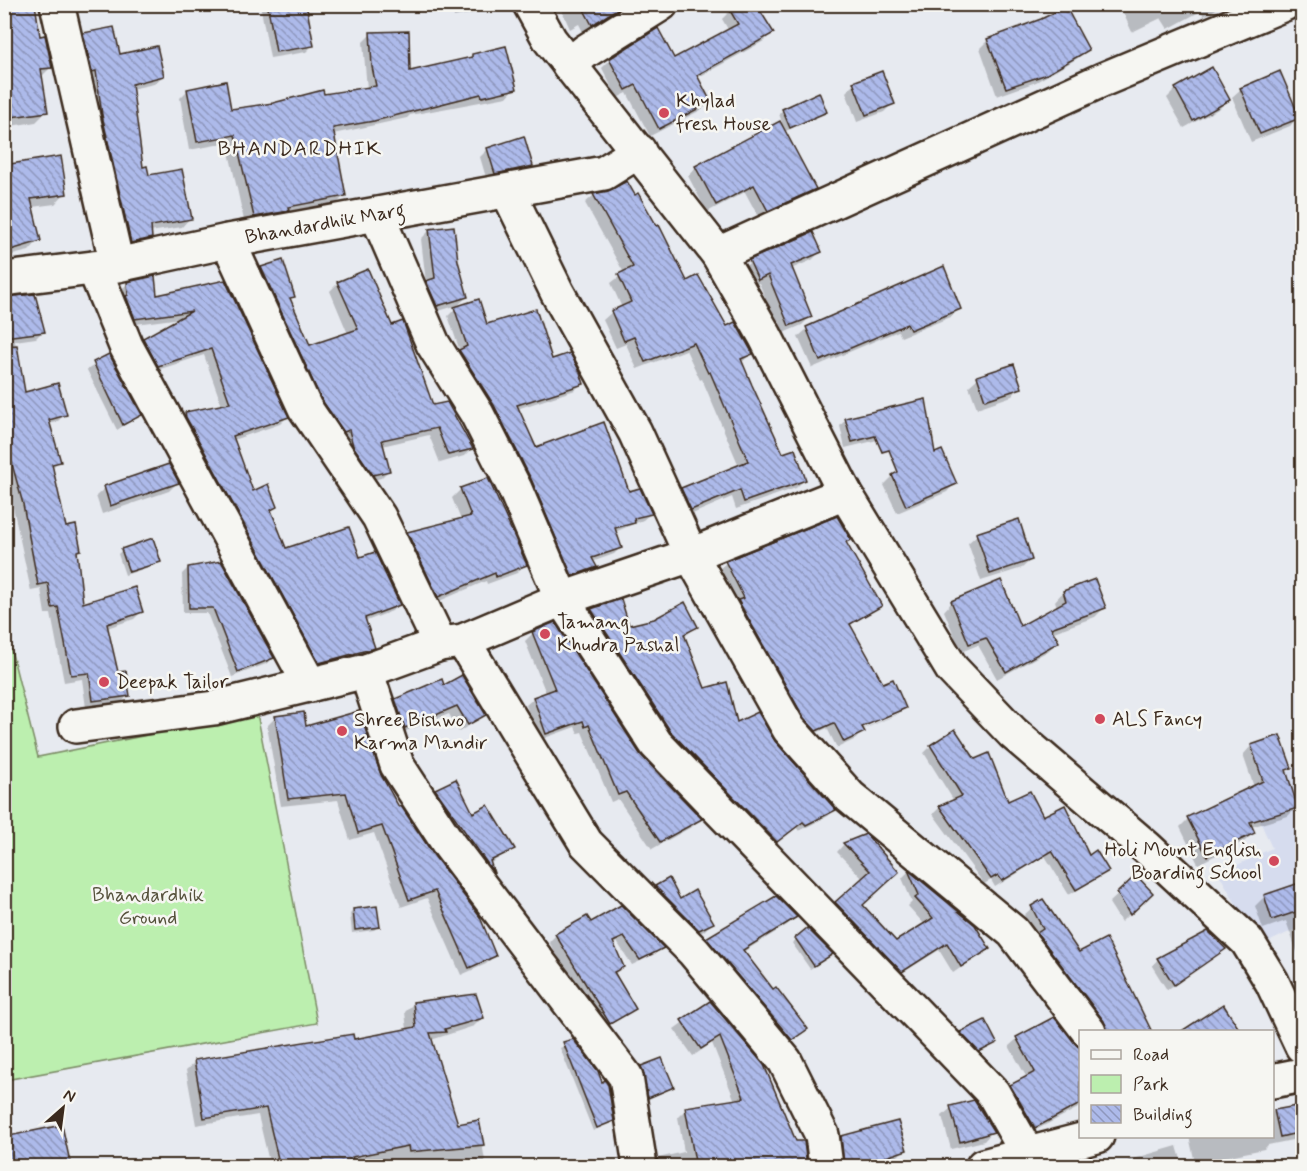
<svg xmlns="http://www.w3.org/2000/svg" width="1307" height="1171" font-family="Mynerve,sans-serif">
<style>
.built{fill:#d6dcee}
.green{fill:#bcefaf;stroke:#7c8c66;stroke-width:1.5}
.shadow{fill:#0003;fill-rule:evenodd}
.building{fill:url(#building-back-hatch);stroke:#3b2a1e;stroke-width:1.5}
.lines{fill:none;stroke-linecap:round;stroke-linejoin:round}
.street-casing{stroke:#3b2a1e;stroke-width:38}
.street{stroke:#f6f6f2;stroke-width:33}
.poi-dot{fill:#d1495b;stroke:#f6f6f2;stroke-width:2}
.labels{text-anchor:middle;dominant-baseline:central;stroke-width:5;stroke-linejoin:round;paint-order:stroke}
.poi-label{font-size:20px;fill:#3b2a1e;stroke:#f6f6f2;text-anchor:start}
.street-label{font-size:20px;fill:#3b2a1e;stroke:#f6f6f2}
.park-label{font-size:20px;fill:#55513b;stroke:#f6f6f2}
.neighbourhood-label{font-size:21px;letter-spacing:1.5px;fill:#3b2a1e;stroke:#f6f6f2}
</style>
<defs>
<pattern id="building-back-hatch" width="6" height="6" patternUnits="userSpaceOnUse" patternTransform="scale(1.5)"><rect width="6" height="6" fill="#adbaea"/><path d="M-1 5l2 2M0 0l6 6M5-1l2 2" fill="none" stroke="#8e97bd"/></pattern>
</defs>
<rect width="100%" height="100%" fill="#e7eaf0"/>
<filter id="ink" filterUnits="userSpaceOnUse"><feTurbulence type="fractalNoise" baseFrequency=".0167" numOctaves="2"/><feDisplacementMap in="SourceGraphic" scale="12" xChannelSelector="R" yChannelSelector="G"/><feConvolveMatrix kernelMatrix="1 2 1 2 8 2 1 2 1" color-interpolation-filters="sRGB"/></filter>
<g filter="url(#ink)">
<polygon class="built" points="1302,766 1302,926 1260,946 1219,874 1272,848 1250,799 1252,785"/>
<polygon class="green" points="4,622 38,757 257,713 317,1023 5,1080"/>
<g class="shadow">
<polygon points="4,4 39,38 51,67 41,77 46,112 36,122 4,127"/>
<polygon points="260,4 297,4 312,46 306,52 270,58"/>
<polygon points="451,4 491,4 485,11 454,17"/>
<polygon points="559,4 610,4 613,10 583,32 579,24 570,29"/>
<polygon points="1119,4 1225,4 1204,16 1201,11 1168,29 1161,18 1132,32"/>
<polygon points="730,11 772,33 764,41 697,78 709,102 701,110 650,136 627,93 617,98 602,68 610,60 673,60 729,31 722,19"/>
<polygon points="84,34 118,56 163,76 154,84 131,89 141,169 190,218 182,227 150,232 151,238 142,246 123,250 75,43"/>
<polygon points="371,34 409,73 468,59 472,55 515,88 507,97 410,115 407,118 333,134 345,195 336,204 284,214 279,219 245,225 227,143 189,150 180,98 188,90 230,110 367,89 363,42"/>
<polygon points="988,40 1087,50 1078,58 1036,82 997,96 980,48"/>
<polygon points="1211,69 1228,99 1220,108 1184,128 1167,98 1176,89"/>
<polygon points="854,84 893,103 884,112 857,122 846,92"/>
<polygon points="1241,89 1298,117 1290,126 1251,142 1232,97"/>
<polygon points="783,110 826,111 784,132 814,189 806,197 759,218 745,192 707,212 688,176 696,167 782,122 779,114"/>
<polygon points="488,149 531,166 522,174 487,181 480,157"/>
<polygon points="4,167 65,193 55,204 32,207 39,240 29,251 4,257"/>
<polygon points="608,193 751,354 741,363 783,455 804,480 796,488 736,509 732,497 683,518 674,498 682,489 739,466 702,379 700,380 686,350 637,369 626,344 616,348 603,320 612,312 622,308 611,283 624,273 585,203 593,196"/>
<polygon points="430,230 456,262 467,297 458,305 429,314 419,291 426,283 421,239"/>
<polygon points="820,252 812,260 791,269 810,317 802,325 781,334 759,283 749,287 742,270 750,262"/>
<polygon points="282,262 293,296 289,300 309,346 348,334 330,291 338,283 391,327 432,406 472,448 464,456 440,463 429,435 382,446 389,470 381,478 365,482 336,439 254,277 262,269"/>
<polygon points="224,282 287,417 280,424 233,440 252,493 276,507 270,512 285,550 359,559 398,604 392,611 364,622 373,647 367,654 312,669 179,421 186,414 222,406 204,355 151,372 136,345 143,338 181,318 128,325 121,290 128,283 155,297"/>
<polygon points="888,294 960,308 951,317 901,337 898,331 812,368 798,337 807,329"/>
<polygon points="4,299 43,331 36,338 15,341 23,394 65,414 57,422 48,424 59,461 51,469 65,529 79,550 75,554 82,605 141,612 134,619 107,628 117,674 128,695 121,703 86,708 82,679 64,682 51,614 45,614 41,589 31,591 4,465"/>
<polygon points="455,309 551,361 582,383 575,390 517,409 535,449 628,493 650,514 643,520 615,532 621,547 614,554 592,562 595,567 588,574 565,582 453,358 460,351 448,316"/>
<polygon points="108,356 140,415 117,430 87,370"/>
<polygon points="978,378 1020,387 1012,396 977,408 969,386"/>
<polygon points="846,419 922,429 845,448 840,426"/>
<polygon points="898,471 955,483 947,492 897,513 884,485"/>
<polygon points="177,483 169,491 102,514 96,496 105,488"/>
<polygon points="461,489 525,564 517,573 487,584 486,581 430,605 400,542 408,534 461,520 452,498"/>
<polygon points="977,535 1031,560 1022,568 981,581 968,543"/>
<path d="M849 539 845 544 880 606 849 626 882 685 905 708 898 714 862 730 856 739 837 748 827 728 808 737 719 569 726 563ZM899 710V713L856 732 855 729Z"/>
<polygon points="122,550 159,561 155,565 125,575 118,554"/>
<polygon points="188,568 272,658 266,664 232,677 207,613 183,613 182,574"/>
<polygon points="1063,592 1104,608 1095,617 1051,633 1057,642 1048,651 997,679 978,645 961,652 944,611 952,602 1019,629 1057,607 1055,601"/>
<polygon points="620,601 628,627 696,627 684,637 704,690 736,724 774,742 834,810 828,816 799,831 796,827 769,848 664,739 585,617 592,610"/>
<polygon points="533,633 639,755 700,819 693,826 652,849 618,799 611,802 582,732 578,733 575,727 539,740 526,705 534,698 546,693 525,641"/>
<polygon points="443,687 484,715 459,732 449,714 396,735 387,709 396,700"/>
<polygon points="275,718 304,728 399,809 495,955 486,964 461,975 427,898 401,907 374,833 350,840 338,800 281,806 267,726"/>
<polygon points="1279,737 1290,767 1285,772 1296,808 1288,816 1251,827 1254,832 1245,841 1198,864 1180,827 1188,819 1254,787 1243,755 1251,746"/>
<polygon points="931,746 974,761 1008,803 1042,819 1107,871 1069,895 1045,856 995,887 991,880 984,884 933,814 940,807 954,801 924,753"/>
<polygon points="436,791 513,849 489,864 493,873 488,878 431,796"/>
<polygon points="865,836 897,872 862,906 896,943 925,925 908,906 912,902 902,878 908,872 974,926 988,949 953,973 939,950 894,978 829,911 863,879 837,852 844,844"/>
<polygon points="1136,878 1151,893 1121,922 1109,903"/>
<polygon points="669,880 679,902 712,923 704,931 690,938 648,895"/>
<polygon points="1302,884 1302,966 1286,921 1263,929 1255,906 1264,897"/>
<polygon points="1032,908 1079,954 1151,1032 1098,1032 1035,937 1024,915"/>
<polygon points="354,910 378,927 374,930 352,933 350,914"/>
<polygon points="795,917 787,925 743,952 806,1029 784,1047 700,947 707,939"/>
<polygon points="590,924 661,948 655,954 632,965 617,942 612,945 622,967 614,975 634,1009 602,1030 549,942 556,935"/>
<polygon points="807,930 827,958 810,969 792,943"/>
<polygon points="1224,949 1167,990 1152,966 1158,959"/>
<polygon points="414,1003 482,1018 474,1026 431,1040 457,1126 478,1121 486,1166 270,1166 258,1115 196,1125 186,1070 195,1062 353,1040 407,1030 405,1012"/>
<polygon points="710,1003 806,1166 650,1166 658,1158 684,1152 678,1117 686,1109 735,1101 712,1043 693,1056 674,1029"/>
<polygon points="984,1022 995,1043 975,1055 958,1037"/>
<polygon points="1017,1039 1073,1044 1080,1050 1080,1107 1026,1135 1003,1094 1027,1078 1009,1046"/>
<polygon points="573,1041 612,1121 593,1131 560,1048"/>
<polygon points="642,1067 673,1087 645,1101 638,1071"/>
<polygon points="1300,1107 1302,1134 1297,1139 1268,1145 1264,1149 1195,1163 1189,1136 1272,1136 1272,1112"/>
<polygon points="951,1108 992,1132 984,1141 951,1149 942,1116"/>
<polygon points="871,1136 905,1149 896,1158 875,1164"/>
<polygon points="842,1137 844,1166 836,1166 833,1146"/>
<polygon points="1177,1146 1183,1166 1123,1166 1129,1160"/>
<polygon points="69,1162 64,1166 4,1166"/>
<polygon points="560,1163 561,1166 537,1166"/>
<polygon points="593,1164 593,1166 576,1166"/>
</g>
<g class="building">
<polygon points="4,4 35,4 40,36 45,35 52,68 41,69 48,112 4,118"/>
<polygon points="291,4 306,4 314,46 276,52 268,8"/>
<polygon points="581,4 625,4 592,25"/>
<polygon points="726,4 756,4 774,33 697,75 711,102 659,129 636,85 626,90 609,59 658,28 674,58 738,24"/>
<polygon points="1066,7 1089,50 1047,74 1006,88 987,39 1041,19"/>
<polygon points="114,27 120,54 157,46 164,76 132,84 143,167 147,166 149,175 182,169 192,219 151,226 152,238 131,243 102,115 96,71 92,72 83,33"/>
<polygon points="409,31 410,71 472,57 472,54 506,46 517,89 482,97 481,94 374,121 333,128 346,196 288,207 289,211 254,217 235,135 197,142 187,89 226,81 231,109 273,103 323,90 324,94 376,86 372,67 370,32"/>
<polygon points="1212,67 1230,100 1193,121 1175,88"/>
<polygon points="882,71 895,104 866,115 853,82"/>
<polygon points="1280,71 1300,118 1260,134 1240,88"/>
<polygon points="819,92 827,112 790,128 782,109"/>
<polygon points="780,121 816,189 768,211 754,185 716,205 695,166"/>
<polygon points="524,136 533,166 495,174 487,148"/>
<polygon points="61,156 67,194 31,199 41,241 4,252 4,165"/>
<polygon points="627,181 635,195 638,193 657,226 659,225 687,281 698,275 727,326 735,322 753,354 741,359 752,385 783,453 795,449 806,480 744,502 740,490 691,510 681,488 748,461 710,372 708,373 694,343 645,362 634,337 624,341 611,311 631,302 618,274 633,267 593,194 608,191"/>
<polygon points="454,226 458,261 468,297 437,306 426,281 435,278 429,229"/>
<polygon points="813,232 822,252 791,265 812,317 789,326 768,275 758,280 749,260"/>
<polygon points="283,260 295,297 290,298 310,345 358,329 337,282 368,269 392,325 403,321 433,405 447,402 473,449 448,455 437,428 382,440 390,471 373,475 353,446 349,430 344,432 321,399 261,267"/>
<polygon points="944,266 961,309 910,330 907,324 820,361 806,327"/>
<polygon points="155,276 157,295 225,280 289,417 233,436 253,491 268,484 277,507 271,510 286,548 349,527 360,557 375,552 400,605 365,618 375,648 319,663 186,417 185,412 230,403 211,349 158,366 143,338 192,311 135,319 126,296 128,295 127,282"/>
<polygon points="35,294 45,332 4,337 4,297"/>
<polygon points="479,299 487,324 536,309 552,359 570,353 580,372 584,384 517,405 536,447 604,422 629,491 640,488 652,514 634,518 635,523 615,528 622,548 592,558 597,567 572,576 532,481 494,405 459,350 467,346 454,307"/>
<polygon points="17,345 25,392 58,383 67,415 49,420 61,462 52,464 66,527 76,525 81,550 77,551 83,603 135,587 143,612 107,624 118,672 126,671 130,696 93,701 89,673 71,675 58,607 52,608 48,583 38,585 23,504 4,435 4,346"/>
<polygon points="109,354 142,415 123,425 93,362"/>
<polygon points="1014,364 1022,388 985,400 977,376"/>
<polygon points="926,399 935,453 942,450 957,484 906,506 892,475 898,472 889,450 882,452 875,436 852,442 845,418"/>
<polygon points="169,464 179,483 110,506 104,486"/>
<polygon points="488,478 527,565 496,577 495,573 438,597 407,532 471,516 460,488"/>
<polygon points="837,516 851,540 846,542 882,606 850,624 883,683 893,679 906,708 862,727 865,732 844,742 834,723 816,731 804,718 738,600 744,598 725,561"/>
<polygon points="1019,519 1032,560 990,574 976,533"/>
<polygon points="153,538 161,562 129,572 121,549"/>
<polygon points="221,561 274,658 238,672 213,608 189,608 188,567"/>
<polygon points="1095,579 1106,608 1051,628 1059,642 1006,672 986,638 969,644 951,601 1001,580 1020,626 1066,601 1063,591"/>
<polygon points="621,599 629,625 654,619 685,602 698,627 684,634 705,688 727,682 737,722 758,712 775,741 836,810 806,825 803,822 777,842 671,732 591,609"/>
<polygon points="555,622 640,754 702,819 660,842 626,792 618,795 589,725 585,727 583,721 546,734 533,697 555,689 532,632"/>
<polygon points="462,675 486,715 468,725 457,706 405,728 395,699 442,679 444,685"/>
<polygon points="359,711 381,775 399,807 401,806 435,857 480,917 496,956 469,968 435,891 409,900 382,826 358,833 346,793 288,799 275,716 304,712 306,726"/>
<polygon points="955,729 975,759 989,753 1008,801 1030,791 1043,816 1065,805 1089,855 1096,850 1109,871 1076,890 1052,851 1002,881 998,875 991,879 939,806 962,796 930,745"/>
<polygon points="1280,735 1292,768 1286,770 1298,808 1250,822 1255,833 1207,856 1187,817 1263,781 1251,745"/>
<polygon points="456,779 473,813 488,805 515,849 490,861 494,873 435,789"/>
<polygon points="866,834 899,872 863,905 896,941 933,918 915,898 919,895 908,870 975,925 990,949 961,967 947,943 902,972 835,902 870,871 843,843"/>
<polygon points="1136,875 1153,893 1130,915 1117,893"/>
<polygon points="669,878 680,899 695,890 714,923 699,930 655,886"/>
<polygon points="1302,882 1302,910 1272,920 1264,895"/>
<polygon points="776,896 797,917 743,950 773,989 776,987 808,1029 792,1040 706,938"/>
<polygon points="1043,899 1079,952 1106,938 1152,1032 1107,1032 1104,1021 1037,933 1043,929 1031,906"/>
<polygon points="621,905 664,948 640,960 624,937 613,942 624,967 614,972 636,1009 610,1024 555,934 587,916 591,922"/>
<polygon points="377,906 380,927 355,930 353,909"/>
<polygon points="807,928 833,954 814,966 795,938"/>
<polygon points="1208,931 1226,949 1174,985 1157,958"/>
<polygon points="476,994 484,1018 445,1029 446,1032 430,1033 458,1124 479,1120 484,1145 409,1152 408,1146 352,1157 354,1163 340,1167 280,1167 266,1108 204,1118 194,1060 353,1034 354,1039 416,1027 413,1002"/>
<polygon points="710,1001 764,1065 796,1141 804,1141 807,1167 696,1167 685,1107 744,1098 720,1037 701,1049 681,1020"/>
<polygon points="1223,1004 1241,1032 1180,1032"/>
<polygon points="1054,1017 1080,1048 1080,1104 1035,1128 1010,1085 1035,1072 1016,1037"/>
<polygon points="985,1020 997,1043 979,1052 960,1032"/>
<polygon points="573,1039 598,1071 602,1082 605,1080 608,1085 614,1121 597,1128 563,1042"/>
<polygon points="662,1058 674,1087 648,1098 641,1066"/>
<polygon points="974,1100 994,1132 960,1142 950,1106"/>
<polygon points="1302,1105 1302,1132 1280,1137 1274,1110"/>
<polygon points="898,1121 907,1150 856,1167 844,1167 841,1136"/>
<polygon points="62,1125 70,1162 49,1167 4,1167 4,1137"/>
</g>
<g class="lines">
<g class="street-casing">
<g id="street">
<polyline points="57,4 117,265"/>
<polyline points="530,4 550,40 718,254 765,336 845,493 952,669 1013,733 1147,848 1247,941 1272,982 1302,1046"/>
<polyline points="569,65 586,51 661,4"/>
<polyline points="508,192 557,292 635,432 691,555 789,729 850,797 1013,932 1089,1032"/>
<polyline points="377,215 433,344 477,414 515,489 562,599 656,744 993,1093 1029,1156"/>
<polyline points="228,241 305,408 379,517 440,644"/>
<polyline points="718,254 1102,80 1284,4"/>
<polyline points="94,268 126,346 310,685"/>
<polyline points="4,279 117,265 228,241 604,173 639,151"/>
<polyline points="463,641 586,843 694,952 785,1061 822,1135 826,1166"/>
<polyline points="366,671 397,765 450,846 626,1077 640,1166"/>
<polyline points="76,726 214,708 366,671 440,644 463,641 562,599 691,555 845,493"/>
<polyline points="1272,1081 1302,1075"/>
<polyline points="983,1166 1097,1136"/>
</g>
</g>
<use href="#street" class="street"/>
</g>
</g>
<g class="poi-dot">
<circle cx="664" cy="113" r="6"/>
<circle cx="545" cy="634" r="6"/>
<circle cx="104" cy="682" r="6"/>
<circle cx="1100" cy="719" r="6"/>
<circle cx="342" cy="731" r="6"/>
<circle cx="1274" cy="861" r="6"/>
</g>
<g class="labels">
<g class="poi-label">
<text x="676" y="101">Khylad<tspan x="676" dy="23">fresh House</tspan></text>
<text x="557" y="622">Tamang<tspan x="557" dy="23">Khudra Pashal</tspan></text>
<text x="116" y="682">Deepak Tailor</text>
<text x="1112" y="719">ALS Fancy</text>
<text x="354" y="720">Shree Bishwo<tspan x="354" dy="23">Karma Mandir</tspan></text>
<text x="1262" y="850" text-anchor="end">Holi Mount English<tspan x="1262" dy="23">Boarding School</tspan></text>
</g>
<g class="street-label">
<text transform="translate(325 224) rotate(-10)">Bhandardhik Marg</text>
</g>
<g class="park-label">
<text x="148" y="895">Bhandardhik<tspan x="148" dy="23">Ground</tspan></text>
</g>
<g class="neighbourhood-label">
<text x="300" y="149">BHANDARDHIK</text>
</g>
</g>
<rect width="1307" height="1171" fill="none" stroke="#f6f6f2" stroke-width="24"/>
<rect x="12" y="12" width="1283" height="1147" fill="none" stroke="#3b2a1e" stroke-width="2" filter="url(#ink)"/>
<rect x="1079" y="1030" width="195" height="108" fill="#f6f6f2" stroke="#aba49d" stroke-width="1.5"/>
<rect x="1091" y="1050" width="30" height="9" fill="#f6f6f2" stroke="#aba49d" stroke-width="1.5"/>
<text x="1133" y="1060" font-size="18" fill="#3b2a1e">Road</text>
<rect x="1091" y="1075" width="30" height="18" fill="#bcefaf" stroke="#aba49d" stroke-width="1.5"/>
<text x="1133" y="1090" font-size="18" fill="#3b2a1e">Park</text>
<rect x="1091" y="1105" width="30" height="18" fill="url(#building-back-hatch)" stroke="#aba49d" stroke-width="1.5"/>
<text x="1133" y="1120" font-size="18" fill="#3b2a1e">Building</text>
<g transform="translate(63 1108) rotate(28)" stroke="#f6f6f2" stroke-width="4.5" paint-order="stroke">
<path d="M0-4.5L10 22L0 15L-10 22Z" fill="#3b2a1e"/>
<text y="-9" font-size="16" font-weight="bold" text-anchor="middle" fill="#3b2a1e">N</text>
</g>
</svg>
